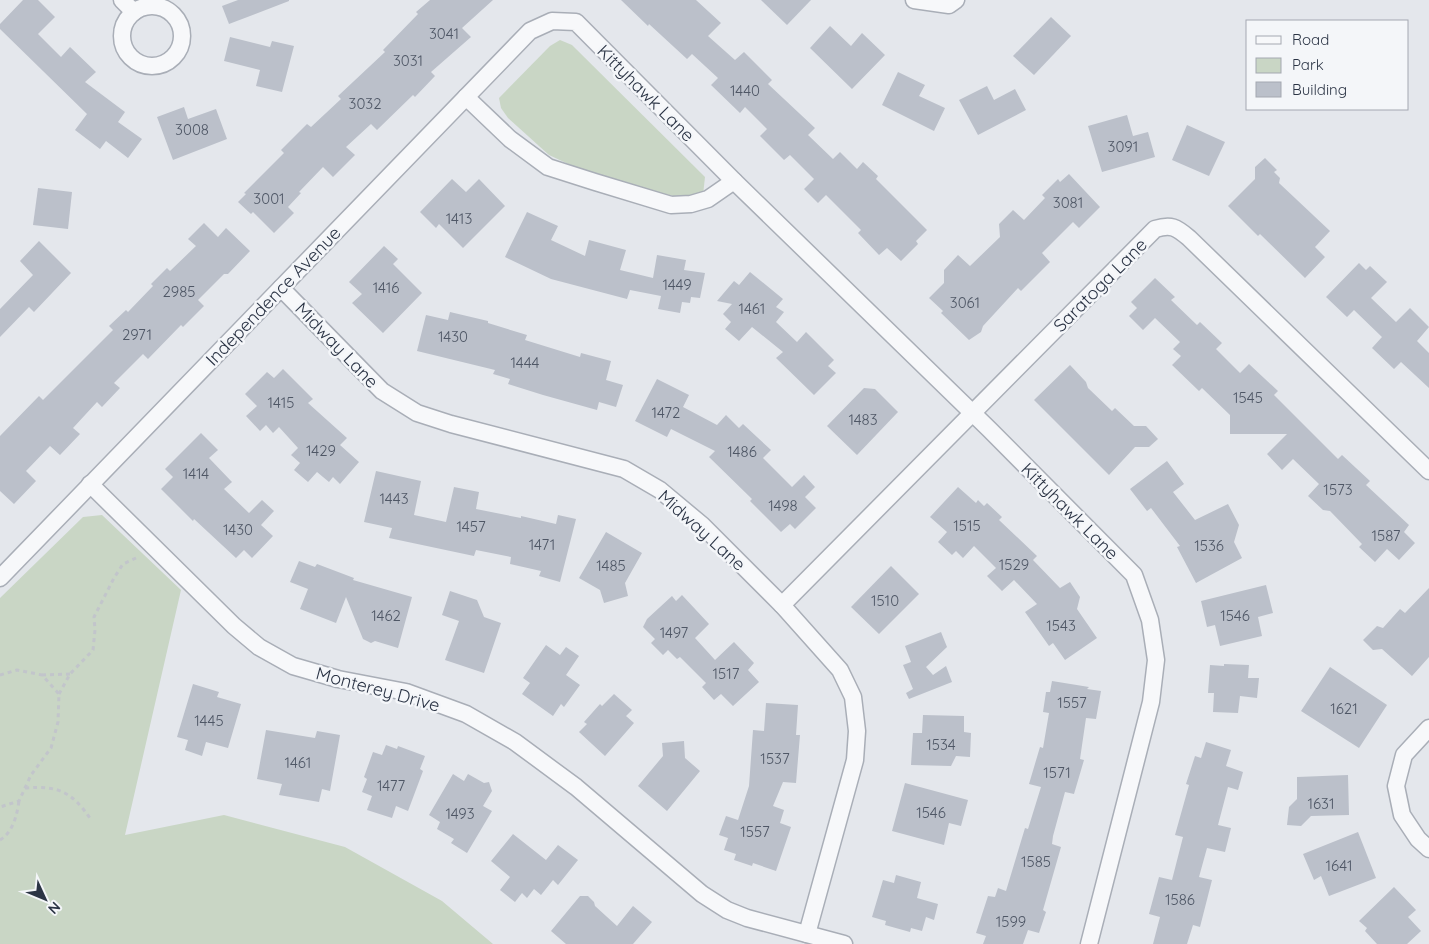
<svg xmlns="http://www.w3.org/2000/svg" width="1429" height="944" font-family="Quicksand,sans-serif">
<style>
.green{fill:#c9d6c5}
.building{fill:#bbc0ca}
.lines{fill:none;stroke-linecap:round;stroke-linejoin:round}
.minor-casing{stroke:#a9aeb7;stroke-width:19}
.path{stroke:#c2c5cb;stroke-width:3;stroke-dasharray:4 4;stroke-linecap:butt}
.minor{stroke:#f7f8fa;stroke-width:16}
.labels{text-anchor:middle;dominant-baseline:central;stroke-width:5;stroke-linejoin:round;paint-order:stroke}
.number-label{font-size:15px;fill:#4f5766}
.street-label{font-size:18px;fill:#2b3445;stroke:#f4f6f9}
</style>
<rect width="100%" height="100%" fill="#e4e7ec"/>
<g class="green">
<polygon points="560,40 572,45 705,177 703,195 687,199 651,191 594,176 549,155 508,118 501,108 499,98 550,46"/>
<polygon points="102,515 181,590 125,835 224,815 345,847 442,901 493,944 0,944 0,598 83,517"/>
</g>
<g class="building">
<polygon points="23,0 38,0 55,17 38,34 61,57 70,47 96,72 85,82 125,112 118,122 142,139 128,158 106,141 100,149 75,130 87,114 0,29 0,24"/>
<polygon points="238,0 289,0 289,1 229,24 222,6"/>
<polygon points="430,0 493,0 462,28 471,37 431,72 435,76 415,97 413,95 377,130 371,124 346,147 355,155 333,177 323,167 299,192 301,193 288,207 294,213 274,233 253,212 251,214 238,202 246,194 244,193 284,153 281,150 307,124 311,127 341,99 338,96 385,52 383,50 418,14 416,12"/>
<polygon points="621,0 696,0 721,23 708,36 735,60 744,52 772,80 768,84 815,128 808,135 833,159 840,152 857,169 863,162 878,176 876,179 927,230 916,241 918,244 901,261 887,248 879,255 858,233 861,230 826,195 818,203 804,189 814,179 790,155 784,160 760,136 767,129 745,107 740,113 711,85 718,78 692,54 687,59 649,24 648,26"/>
<polygon points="761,0 811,0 787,25"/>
<polygon points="1051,17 1071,36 1034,75 1013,56"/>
<polygon points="830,26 851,46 862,33 885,55 852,89 810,48"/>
<polygon points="230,37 270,47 272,41 294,46 282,92 256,86 260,70 224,61"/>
<polygon points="898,72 925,85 919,96 945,108 934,131 882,105"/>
<polygon points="987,86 994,100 1015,89 1026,110 978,135 959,100"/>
<polygon points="184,107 188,119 216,109 227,139 173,160 157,117"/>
<polygon points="1127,115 1133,136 1148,132 1155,157 1102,172 1088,126"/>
<polygon points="1187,125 1225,142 1209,176 1172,160"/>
<polygon points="1265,158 1277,170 1274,172 1280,178 1279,183 1330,231 1315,247 1325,257 1305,278 1260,234 1258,236 1228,206 1255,179 1255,167"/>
<polygon points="1069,174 1100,207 1079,228 1073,222 1042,253 1050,262 1021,291 1018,288 983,326 981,332 969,340 941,313 943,311 929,298 944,283 944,270 958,255 970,266 1000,237 999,224 1013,210 1024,220 1045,198 1042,195 1058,179 1060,182"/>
<polygon points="452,179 466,192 479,179 505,206 463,248 439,224 436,228 420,212"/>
<polygon points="38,188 72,192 68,229 33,225"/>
<polygon points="527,212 558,226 551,240 585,256 589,240 626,250 620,270 653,278 657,255 686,260 684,270 705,273 700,298 691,297 690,303 682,302 680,313 658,309 661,296 630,290 627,299 551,279 505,257"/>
<polygon points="204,223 218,237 226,228 250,251 228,274 224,274 198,300 204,306 183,327 181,325 148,359 143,354 114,383 120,388 102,407 97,402 73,428 80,434 60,455 50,446 26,471 36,481 14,504 0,491 0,436 39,396 43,400 113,330 109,326 126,310 128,312 153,286 151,284 167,268 170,271 196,246 188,239"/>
<polygon points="39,241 71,273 34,312 29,307 0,337 0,309 33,275 20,261"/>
<polygon points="384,246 398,259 393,264 422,293 383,333 352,303 362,294 349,282"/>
<polygon points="1359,263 1366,270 1370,266 1387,282 1371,298 1396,322 1410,308 1429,327 1417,341 1429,353 1429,388 1401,362 1394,369 1372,348 1382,337 1354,310 1347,317 1326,297"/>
<polygon points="750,272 783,299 776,307 784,312 776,322 797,342 806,332 834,360 828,366 836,373 814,395 776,358 783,352 752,327 739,341 725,329 731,322 723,314 732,304 717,301 734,281 739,285"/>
<polygon points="1155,278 1175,297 1171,300 1197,325 1200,322 1222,343 1216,349 1240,373 1249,364 1278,391 1274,395 1338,459 1342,455 1370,481 1366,485 1409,525 1404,532 1415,543 1399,560 1387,549 1375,562 1359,547 1362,544 1330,511 1323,510 1308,496 1319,484 1293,459 1282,470 1267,454 1287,434 1230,434 1230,415 1202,388 1199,391 1172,365 1181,356 1173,349 1180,342 1155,318 1143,330 1129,316 1137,308 1131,302"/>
<polygon points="450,312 488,321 488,323 527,335 525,340 580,357 581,353 611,361 606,380 623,385 616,407 599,402 597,410 543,395 508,384 510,379 493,374 495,370 417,351 426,315 448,320"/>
<polygon points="1070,365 1086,382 1088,388 1112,411 1115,408 1134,426 1146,426 1158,439 1149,447 1135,447 1109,475 1034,400"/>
<polygon points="283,369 313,399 308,403 347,438 340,445 359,462 340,484 333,477 329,482 317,472 308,482 294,470 300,463 291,455 298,448 279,427 273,433 266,425 260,431 246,416 257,406 245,394 267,372 274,378"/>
<polygon points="657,379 689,395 683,407 717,425 726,415 739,428 743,424 771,450 763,458 792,487 804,475 815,487 805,497 816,508 795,529 790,524 781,532 750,501 752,499 709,457 715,451 671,429 667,437 635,421"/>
<polygon points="864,388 875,389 898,412 857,455 827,426"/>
<polygon points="201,433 218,450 209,458 232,482 224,489 249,513 262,500 274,511 261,525 273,536 252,558 244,550 236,558 194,519 193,521 161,489 173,477 165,469"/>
<polygon points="1167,461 1184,484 1173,492 1195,520 1228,504 1239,525 1234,542 1242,558 1196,583 1177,547 1180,546 1151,508 1147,511 1130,489"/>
<polygon points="376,471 421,481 414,515 446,522 454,487 479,492 476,509 521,518 521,516 556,524 558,515 576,519 560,582 539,576 541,571 510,564 511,557 476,550 474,556 389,538 392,528 364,522"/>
<polygon points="958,487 976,503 978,500 984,506 987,503 1002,517 999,520 1037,556 1033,560 1060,588 1070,582 1080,597 1077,609 1097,638 1065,660 1053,643 1049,646 1025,612 1037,604 1014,580 1002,591 987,576 996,568 974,546 963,558 956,551 952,555 938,542 947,532 930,517"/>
<polygon points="606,532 642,553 625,583 628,596 604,603 600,590 579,578"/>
<polygon points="299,561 315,567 317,564 354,578 353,580 412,597 398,648 375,641 371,643 363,639 346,597 336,623 300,609 308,589 290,582"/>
<polygon points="891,566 919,594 879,634 851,607"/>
<polygon points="1266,585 1273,613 1258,617 1262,636 1220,646 1215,625 1207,627 1201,601"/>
<polygon points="1429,588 1429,657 1412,676 1382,649 1373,650 1363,640 1377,626 1383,628 1400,609 1405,613"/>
<polygon points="450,591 477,600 484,617 501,623 484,673 445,660 459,621 442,615"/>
<polygon points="682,595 709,624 695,638 715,660 734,642 754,663 748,670 759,682 733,706 721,694 714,700 702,687 706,683 680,657 677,659 668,650 663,655 651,643 655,639 643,627 647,619 672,596 676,601"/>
<polygon points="941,632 947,647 926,667 933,675 946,666 952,682 909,699 906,693 913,689 903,665 911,662 905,646"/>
<polygon points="546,645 560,655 566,647 579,656 566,675 580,685 564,707 561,704 553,716 522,694 530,683 523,678"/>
<polygon points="1224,664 1249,665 1248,678 1259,678 1257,698 1240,696 1238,713 1213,712 1214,693 1208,693 1210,665 1224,666"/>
<polygon points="1330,667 1387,705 1359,748 1301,711"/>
<polygon points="1052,681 1089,687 1087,689 1101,691 1096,719 1086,718 1080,759 1084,760 1074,794 1065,792 1053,836 1052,844 1061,847 1043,910 1046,912 1039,933 1028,930 1023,944 983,944 986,936 976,933 988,896 995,897 998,888 1006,891 1025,828 1028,829 1041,787 1029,784 1040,747 1043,748 1049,713 1043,712 1046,692 1050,692"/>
<polygon points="193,684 219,692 217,697 241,704 228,748 206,742 202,756 185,750 188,740 177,737"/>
<polygon points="614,694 632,710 626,716 634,723 605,756 579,732 587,724 584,722 600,704 602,706"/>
<polygon points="766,703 798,705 796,735 800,735 796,783 783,782 773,806 784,810 780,823 791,827 776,871 753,863 752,866 734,860 736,854 724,850 728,838 719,835 726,816 738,820 749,786 753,730 764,731"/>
<polygon points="923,715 964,716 964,732 971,733 970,757 956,756 951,766 911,765 913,733 922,733"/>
<polygon points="266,730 315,738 317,731 340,735 330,791 322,789 319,802 279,795 282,784 257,779"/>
<polygon points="684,741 685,758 700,771 667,811 638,786 663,756 662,743"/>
<polygon points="1206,742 1231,750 1226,766 1243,772 1238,790 1228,787 1218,825 1231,828 1225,852 1207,848 1199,877 1212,880 1200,927 1193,925 1187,944 1153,944 1160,917 1149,914 1159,877 1172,880 1183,837 1175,835 1189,785 1186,784 1195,756 1201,758"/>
<polygon points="386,745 397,749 398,746 425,756 420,769 423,771 408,811 396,806 392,818 367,810 372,796 362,792 367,779 364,777 373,752 382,755"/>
<polygon points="453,774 464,781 468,774 484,783 489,782 492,791 483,806 492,811 467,853 451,843 454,839 437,829 440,822 429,815"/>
<polygon points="1348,775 1349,815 1311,816 1301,826 1287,825 1289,807 1297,799 1297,777"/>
<polygon points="905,783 968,800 961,826 949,823 944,845 892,831"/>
<polygon points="1358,832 1376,878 1329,896 1321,876 1314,880 1303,854"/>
<polygon points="513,834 546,860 558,845 578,860 558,885 553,880 541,895 534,889 527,898 522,893 515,902 500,890 510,877 491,861"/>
<polygon points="896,875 921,882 917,898 938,904 934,920 926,917 922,931 911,928 910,932 885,925 886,921 872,917 883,880 894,883"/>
<polygon points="1394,887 1416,910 1408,917 1421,931 1407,944 1377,944 1365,931 1367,928 1359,921"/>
<polygon points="580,896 588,896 594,902 595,906 617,926 633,906 652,922 633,944 566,944 551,931"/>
</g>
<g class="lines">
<g class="minor-casing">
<g id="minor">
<polyline points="122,0 134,12"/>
<polyline points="914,0 949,5 956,0"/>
<circle cx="152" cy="36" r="30"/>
<polyline points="466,97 510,139 548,167 595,182 671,205 691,204 708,199 734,181"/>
<polyline points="281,288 382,391 417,413 451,424 624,469 660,490 702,525 782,605 840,670 853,697 857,731 855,760 807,934"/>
<polyline points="90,484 234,626 259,647 293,666 338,679 406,692 466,714 515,742 576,787 702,894 727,910 747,918 844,944"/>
<polyline points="0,578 530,31 552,21 576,22 734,181 989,429 1134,575 1150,620 1156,660 1151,702 1089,944"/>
<path d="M782 605 1155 229C1171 224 1176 227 1189 238L1429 471"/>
<polyline points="1429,728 1404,755 1396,786 1402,815 1418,839 1429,849"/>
</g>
</g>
<g class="path">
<polyline points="0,675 17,670 42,675 59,694 58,722 51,748 31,775 19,801 0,807"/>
<polyline points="42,675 70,674"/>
<polyline points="59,694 70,674 93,650 95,630 94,617 114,578 123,564 136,558"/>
<path d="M25 788C60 785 73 793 92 821"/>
<path d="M0 840C13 832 17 815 19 801"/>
</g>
<use href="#minor" class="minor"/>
</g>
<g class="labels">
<g class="number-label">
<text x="444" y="33">3041</text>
<text x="408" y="60">3031</text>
<text x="745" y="90">1440</text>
<text x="365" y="103">3032</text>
<text x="192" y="129">3008</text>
<text x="1123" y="146">3091</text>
<text x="269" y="198">3001</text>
<text x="1068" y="202">3081</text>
<text x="459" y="218">1413</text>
<text x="677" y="284">1449</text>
<text x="386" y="287">1416</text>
<text x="179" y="291">2985</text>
<text x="965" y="302">3061</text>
<text x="752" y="308">1461</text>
<text x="137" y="334">2971</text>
<text x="453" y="336">1430</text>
<text x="525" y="362">1444</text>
<text x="1248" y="397">1545</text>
<text x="281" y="402">1415</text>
<text x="666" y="412">1472</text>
<text x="863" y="419">1483</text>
<text x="321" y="450">1429</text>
<text x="742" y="451">1486</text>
<text x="196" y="473">1414</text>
<text x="1338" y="489">1573</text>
<text x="394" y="498">1443</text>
<text x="783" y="505">1498</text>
<text x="967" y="525">1515</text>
<text x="471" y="526">1457</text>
<text x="238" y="529">1430</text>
<text x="1386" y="535">1587</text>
<text x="542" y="544">1471</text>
<text x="1209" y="545">1536</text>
<text x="1014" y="564">1529</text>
<text x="611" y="565">1485</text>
<text x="885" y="600">1510</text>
<text x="386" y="615">1462</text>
<text x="1235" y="615">1546</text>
<text x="1061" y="625">1543</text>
<text x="674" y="632">1497</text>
<text x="726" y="673">1517</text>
<text x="1072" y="702">1557</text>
<text x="1344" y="708">1621</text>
<text x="209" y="720">1445</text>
<text x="941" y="744">1534</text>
<text x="775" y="758">1537</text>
<text x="298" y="762">1461</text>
<text x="1057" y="772">1571</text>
<text x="391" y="785">1477</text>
<text x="1321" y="803">1631</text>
<text x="931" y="812">1546</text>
<text x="460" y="813">1493</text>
<text x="755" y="831">1557</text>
<text x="1036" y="861">1585</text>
<text x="1339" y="865">1641</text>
<text x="1180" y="899">1586</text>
<text x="1011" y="921">1599</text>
</g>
<g class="street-label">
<text transform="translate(646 93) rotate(45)">Kittyhawk Lane</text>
<text transform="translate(1100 285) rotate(-45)">Saratoga Lane</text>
<text transform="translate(273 296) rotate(-46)">Independence Avenue</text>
<text transform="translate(337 345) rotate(46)">Midway Lane</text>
<text transform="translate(1070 511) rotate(45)">Kittyhawk Lane</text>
<text transform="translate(702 530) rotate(42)">Midway Lane</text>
<text transform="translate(378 689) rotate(15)">Monterey Drive</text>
</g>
</g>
<rect x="1246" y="20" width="162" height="90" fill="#f4f6f9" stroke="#a4a8b1"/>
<rect x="1256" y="36" width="25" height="8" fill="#f7f8fa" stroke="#a4a8b1"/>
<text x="1292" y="45" font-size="15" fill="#2b3445">Road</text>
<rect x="1256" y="58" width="25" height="15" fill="#c9d6c5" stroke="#a4a8b1"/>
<text x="1292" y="70" font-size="15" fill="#2b3445">Park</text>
<rect x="1256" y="82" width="25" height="15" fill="#bbc0ca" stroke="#a4a8b1"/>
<text x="1292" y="95" font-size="15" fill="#2b3445">Building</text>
<g transform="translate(45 899) rotate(134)" stroke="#f4f6f9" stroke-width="4" paint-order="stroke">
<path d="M0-4L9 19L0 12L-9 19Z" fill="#2b3445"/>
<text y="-8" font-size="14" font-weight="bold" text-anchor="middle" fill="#2b3445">N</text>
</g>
</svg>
